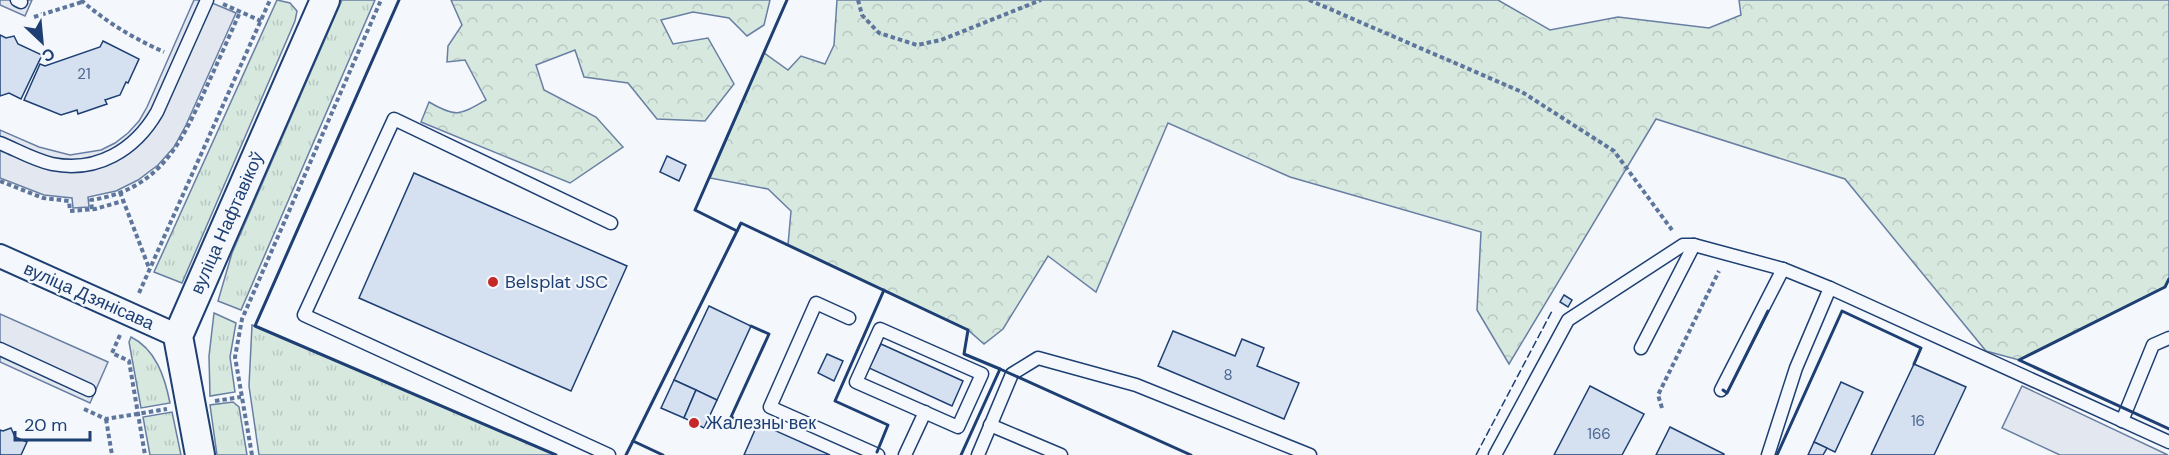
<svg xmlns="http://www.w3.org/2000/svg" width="2169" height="455" font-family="'DM Sans',sans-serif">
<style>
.grass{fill:url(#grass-tufts);stroke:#687fa3;stroke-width:1.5}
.forest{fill:url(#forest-crowns);stroke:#687fa3;stroke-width:1.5}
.parking{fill:#e3e8f0;stroke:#687fa3;stroke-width:1.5}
.building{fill:#d5e0f0;stroke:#1d3f73;stroke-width:1.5}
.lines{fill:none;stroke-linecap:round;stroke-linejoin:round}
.service-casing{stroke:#1d3f73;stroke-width:15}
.minor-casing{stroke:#1d3f73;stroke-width:26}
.tertiary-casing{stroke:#1d3f73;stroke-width:32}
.path{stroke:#5e769c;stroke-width:4;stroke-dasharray:4.5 3;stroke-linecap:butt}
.service{stroke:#f4f7fb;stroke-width:12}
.minor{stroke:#f4f7fb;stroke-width:22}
.tertiary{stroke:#f4f7fb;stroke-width:28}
.fence{stroke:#1d3f73;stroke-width:1.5;stroke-dasharray:8 3;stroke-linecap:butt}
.wall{stroke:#1d3f73;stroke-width:3}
.poi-dot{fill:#c62828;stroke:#f4f7fb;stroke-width:2}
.labels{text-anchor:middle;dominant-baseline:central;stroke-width:4.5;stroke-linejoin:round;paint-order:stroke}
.number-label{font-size:15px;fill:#4b6792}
.street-label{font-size:18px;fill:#1d3f73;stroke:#f4f7fb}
.poi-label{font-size:18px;fill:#1d3f73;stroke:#f4f7fb;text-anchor:start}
</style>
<defs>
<pattern id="grass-tufts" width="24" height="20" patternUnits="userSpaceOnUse" patternTransform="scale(1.5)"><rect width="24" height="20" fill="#d7e8df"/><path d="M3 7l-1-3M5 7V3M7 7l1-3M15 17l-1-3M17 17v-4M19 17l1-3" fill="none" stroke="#b8c8c3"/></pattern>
<pattern id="forest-crowns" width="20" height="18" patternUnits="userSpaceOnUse" patternTransform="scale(1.5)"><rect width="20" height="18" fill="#d7e8df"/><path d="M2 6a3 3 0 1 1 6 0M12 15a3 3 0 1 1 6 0" fill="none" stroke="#b8c8c3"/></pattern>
</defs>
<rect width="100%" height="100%" fill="#f4f7fb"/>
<g class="grass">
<polygon points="277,0 290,3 297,11 295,21 182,283 154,272"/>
<polygon points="342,0 375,0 241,310 218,301 232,253"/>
<polygon points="214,313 236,323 230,357 235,392 210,396 209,356"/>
<polygon points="252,325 255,326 556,455 259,455 249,386"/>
<path d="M131 337C156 349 165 378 170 403L141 408 129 342Z"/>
<polygon points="233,402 239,407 247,455 217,455 210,405"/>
<polygon points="172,412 181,455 150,455 143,417"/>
</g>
<g class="forest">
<path d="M451 0H770L764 25 747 36 729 18 693 12 661 20 673 44 708 38 734 84 705 121 657 119 628 83 584 77 575 50 536 65 544 90 596 117 623 147 570 183 421 122 429 102C456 118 460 115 486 100L465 60 447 62 448 46 462 25Z"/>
<polygon points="837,0 1498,0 1550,30 1618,17 1709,28 1741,15 1739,0 2169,0 2169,279 2165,287 2019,360 1986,351 1845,179 1656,119 1509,364 1477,310 1481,232 1290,177 1168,123 1096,292 1048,256 1003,329 984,344 968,330 788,245 791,211 768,189 710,178 764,53 788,70 801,56 825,64 834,45"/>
</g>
<g class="parking">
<polygon points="0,0 32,0 25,16 0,5"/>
<polygon points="194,0 205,0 236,13 186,125 174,147 158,165 138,180 116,191 88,197 89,207 73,208 72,198 44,195 0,178 0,130 39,147 70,155 101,150 115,143 128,133 139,121 147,107"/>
<polygon points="0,314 108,362 90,403 0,362"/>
<polygon points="2022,386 2168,455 2060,455 2002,428"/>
</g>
<g class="building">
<polygon points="0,35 6,38 14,36 18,44 42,55 21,99 9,93 0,96"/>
<polygon points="103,41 139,59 128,83 126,82 120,95 105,100 107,104 78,114 77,110 61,115 24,100 40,64 45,66 100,47"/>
<polygon points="667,156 686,165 679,181 660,172"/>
<polygon points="414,173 627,266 571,391 359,298"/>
<polygon points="1564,295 1572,300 1568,307 1560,302"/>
<polygon points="709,306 751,326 717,400 674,380"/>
<polygon points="1173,331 1235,356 1242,339 1264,348 1257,366 1299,383 1284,419 1158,366"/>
<polygon points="881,344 963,381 952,406 869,368"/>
<polygon points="827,354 843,361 834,381 818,373"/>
<polygon points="1914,364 1966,387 1934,455 1871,455"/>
<polygon points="674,380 696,390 684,418 661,408"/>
<polygon points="1841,382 1863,392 1835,452 1814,442"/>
<polygon points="1590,386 1644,414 1622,455 1554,455"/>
<polygon points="696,390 717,400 704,428 684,418"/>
<polygon points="758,423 830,455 744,455"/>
<polygon points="1670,427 1724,454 1724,455 1656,455"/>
<polygon points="11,428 15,437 27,442 21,455 0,455 0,430 3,431"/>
<polygon points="1814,442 1827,448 1823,455 1808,455"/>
</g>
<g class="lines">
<g class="service-casing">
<g id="service">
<polyline points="17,0 21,2"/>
<path d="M0 143C17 150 34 160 52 164 97 173 135 150 157 112L207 0"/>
<polyline points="849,318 816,303 770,407 878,455"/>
<polygon points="880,329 982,374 958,427 856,382"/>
<polyline points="1641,348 1694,245"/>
<polyline points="0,349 89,390"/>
<polyline points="1721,390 1783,269"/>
<polyline points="2122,421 2153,345 2169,338"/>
<polyline points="990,425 1061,455"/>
<polyline points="609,455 304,315 394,119 611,223"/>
<polyline points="905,455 925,412"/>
<polyline points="978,455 1012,374 1038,358 1136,385 1310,455"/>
<polyline points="1495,455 1568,320 1683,245 1694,245 1783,269 1830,288 2169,442"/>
<polyline points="1768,455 1796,368 1830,288"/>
</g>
</g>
<g class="minor-casing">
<polyline id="minor" points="0,256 178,336"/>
</g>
<g class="tertiary-casing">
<polyline id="tertiary" points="200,455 178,336 325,0"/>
</g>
<g class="path">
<path d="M81 0C106 22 133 38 164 52"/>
<polyline points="858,0 862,15 879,33 917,45 941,40 1041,0"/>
<polyline points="1309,0 1522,92 1614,151 1672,230"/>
<polyline points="223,4 261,21"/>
<polyline points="34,17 82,2"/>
<polyline points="0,181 43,198 69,201 70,211 95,209 123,201"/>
<polyline points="120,192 149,268"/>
<path d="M92 209 91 200C159 190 181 144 206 88 218 62 229 37 240 12"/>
<polyline points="139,293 270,0"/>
<polyline points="120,335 112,353 129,361 145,455"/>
<polyline points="215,401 241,397"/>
<polyline points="1662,408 1658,395 1719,271"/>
<polyline points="84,409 106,419 167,409"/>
<polyline points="106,419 112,455"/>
<polyline points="252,455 235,357 242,319 381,0"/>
</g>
<use href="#service" class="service"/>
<use href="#minor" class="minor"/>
<use href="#tertiary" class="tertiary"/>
<polyline class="fence" points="1476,455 1552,311"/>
<g class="wall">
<polyline points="399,0 255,326 556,455"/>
<polyline points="737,231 695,210 787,0"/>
<polyline points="2169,279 2165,287 2019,360 2169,429"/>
<polyline points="751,326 769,334 731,417 756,429"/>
<polyline points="1723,390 1727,393 1768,311"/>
<polyline points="633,441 741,223 968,330 964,354 1000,369"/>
<polyline points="877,452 888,425 835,401 884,290"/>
<polyline points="626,455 633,441 663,455"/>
<polyline points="961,455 1000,369 1191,455"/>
<polyline points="1777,455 1842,311 1921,348 1914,364"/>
</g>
</g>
<g class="poi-dot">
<circle cx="493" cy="282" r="6"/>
<circle cx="694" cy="423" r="6"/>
</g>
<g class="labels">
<g class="number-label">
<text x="84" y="74">21</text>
<text x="1228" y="375">8</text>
<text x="1918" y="421">16</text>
<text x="1599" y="434">166</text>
</g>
<g class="street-label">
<text transform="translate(227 223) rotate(-66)">вуліца Нафтавікоў</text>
<text transform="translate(89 296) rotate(24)">вуліца Дзянісава</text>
</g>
<g class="poi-label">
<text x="505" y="282">Belsplat JSC</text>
<text x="706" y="423">Жалезны век</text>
</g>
</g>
<g transform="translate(42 42) rotate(154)" stroke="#f4f7fb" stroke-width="4.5" paint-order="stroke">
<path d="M0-4.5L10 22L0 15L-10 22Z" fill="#1d3f73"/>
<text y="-9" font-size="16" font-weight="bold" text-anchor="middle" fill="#1d3f73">С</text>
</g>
<path d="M15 431v9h75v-9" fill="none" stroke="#1d3f73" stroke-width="3"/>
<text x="24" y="431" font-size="18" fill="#1d3f73" stroke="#f4f7fb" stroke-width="4.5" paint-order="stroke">20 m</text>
</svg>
